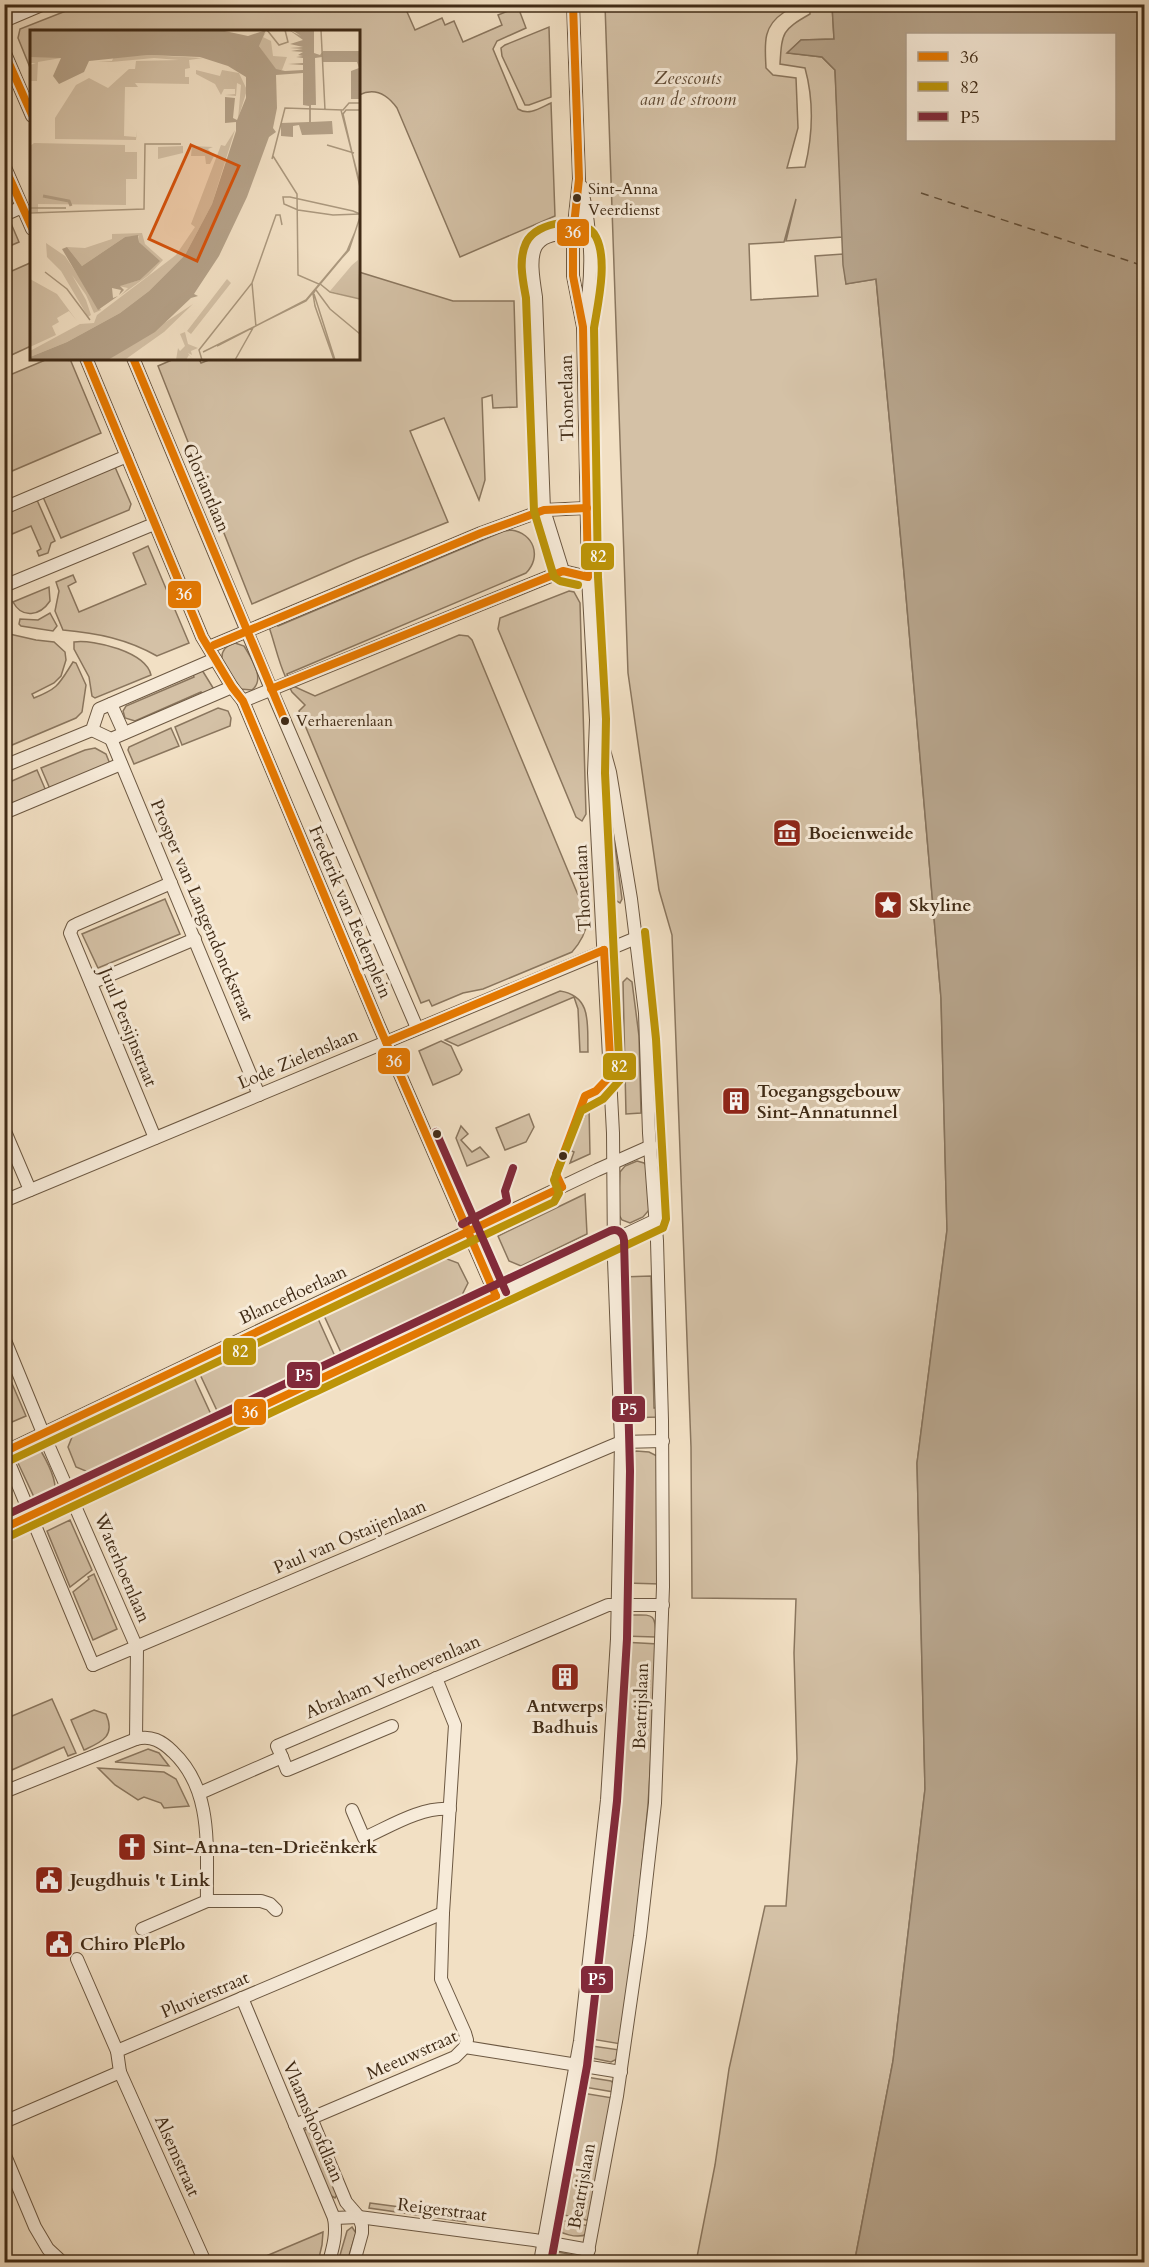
<svg xmlns="http://www.w3.org/2000/svg" width="1149" height="2267" font-family="Cardo,serif">
<style>
.green{fill:#d4c1a6;stroke:#8a765e;stroke-width:1.5}
.water{fill:#b5a289;stroke:#86725b;stroke-width:1.5;fill-rule:evenodd}
.lines{fill:none;stroke-linecap:round;stroke-linejoin:round}
.ferry{stroke:#634f38;stroke-width:1.5;stroke-dasharray:8 6;stroke-linecap:butt}
.minor-casing{stroke:#6c5842;stroke-width:14}
.minor{stroke:#f7ebd9;stroke-width:12}
.bus-1-casing{stroke:#f7ebd9;stroke-width:12}
.bus-2-casing{stroke:#f7ebd9;stroke-width:12}
.bus-3-casing{stroke:#f7ebd9;stroke-width:12}
.bus-1{stroke:#e67901;stroke-width:8}
.bus-2{stroke:#bc9408;stroke-width:8}
.bus-3{stroke:#822a3a;stroke-width:8}
.bus-dot{fill:#402b16;stroke:#f7ebd9;stroke-width:2}
.labels{text-anchor:middle;dominant-baseline:central;stroke-width:6;stroke-linejoin:round;paint-order:stroke}
.bus-label{font-size:16px;fill:#402b16;stroke:#f7ebd9;text-anchor:start}
.park-label{font-size:18px;font-style:italic;fill:#5e4933;stroke:#f7ebd9}
.street-label{font-size:18px;fill:#402b16;stroke:#f7ebd9}
.poi-label{font-size:18px;font-weight:bold;fill:#402b16;stroke:#f7ebd9;text-anchor:start}
.inset-river{fill:none;stroke:#b5a289;stroke-width:3}
.inset-road{fill:none;stroke:#ab987e;stroke-width:1.5}
.view{fill:#d7540d;fill-opacity:0.15;stroke:#d7540d;stroke-width:3}
.inset-edge{fill:none;stroke:#402b16;stroke-width:3}
.line-badge{stroke:#f7ebd9;stroke-width:2}
.badge-label{font-size:16px;text-anchor:middle;font-weight:bold;fill:#fff}
</style>
<rect width="100%" height="100%" fill="#f2e0c4"/>
<filter id="stains"><feTurbulence type="fractalNoise" baseFrequency=".00333" numOctaves="4"/><feColorMatrix values="0 0 0 0 .2 0 0 0 0 .09 0 0 0 0 .02 0 0 0 .5 -.17"/></filter>
<radialGradient id="worn" r=".72"><stop offset=".6" stop-color="#630" stop-opacity="0"/><stop offset="1" stop-color="#630" stop-opacity=".3"/></radialGradient>
<g class="green">
<path d="M404 5 415 30 442 18 445 25 454 21 463 42 502 25 498 15 518 7 526 28 497 41 493 49 518 109C529 116 540 108 551 103L555 216 460 257 397 108C387 94 375 87 359 95L358 32H32L31 70 18 38 20 29 81 5Z"/>
<path d="M605 5H799C795 8 788 9 783 13 762 27 765 45 766 68L773 75 796 78 798 128 787 168 805 167C813 134 814 101 805 68L780 64C782 32 782 30 810 14V5H832L834 39 801 40 788 53 822 57 835 70 843 237 786 241 796 199 784 242 749 244 751 300 818 296 815 256 843 254 846 284 876 279 904 573 941 998 947 1230 917 1463 925 1789 893 2061 856 2254 853 2262H696L715 2165 729 2069 765 1906H786L797 1759 794 1653 796 1599 692 1598 691 1447 672 935 659 890 628 673Z"/>
<polygon points="549,27 551,97 529,105 525,105 502,56 501,48 505,45"/>
<polygon points="10,221 19,242 5,248 5,224"/>
<polygon points="30,263 31,346 5,358 5,274"/>
<polygon points="359,272 453,301 514,301 517,407 493,408 492,395 482,398 485,480 479,500 444,418 410,431 448,522 356,559 252,604 158,366 174,359 199,359 201,363 214,358 358,358"/>
<polygon points="50,358 70,359 101,433 5,474 5,377"/>
<polygon points="115,467 131,504 129,510 61,538 43,497"/>
<polygon points="37,500 55,541 51,543 48,553 39,556 37,551 41,549 31,526 5,537 5,514"/>
<path d="M511 530C534 533 542 557 526 573L287 674 288 678H286C278 661 275 644 269 627L276 623 278 626 504 531Z"/>
<path d="M148 546 189 643 157 656C127 639 97 633 63 630L55 611 59 591 56 582 73 575 76 582 68 586 79 612 146 584 133 553Z"/>
<path d="M49 587 50 601C40 616 22 619 13 602Z"/>
<polygon points="569,591 574,592 580,603 586,814 582,821 576,817 498,629 500,618"/>
<polygon points="50,613 57,626 53,631 21,626 19,624 20,619 38,620"/>
<path d="M5 633 36 640 54 642 65 652 66 660 61 676 54 683 32 694 34 698C59 688 59 684 73 662L76 663 86 685 82 712 76 718 5 748Z"/>
<path d="M459 635 468 636 472 640 588 919C586 933 581 942 572 952L483 989 463 993 432 1006 429 1000 421 1003 299 711 305 705 292 692 289 686 291 685 315 696Z"/>
<path d="M74 642C94 639 146 652 151 675L95 698 92 696 89 677 74 649Z"/>
<path d="M235 643 244 646C251 658 266 679 252 690L240 689 222 660C221 650 226 646 235 643Z"/>
<polygon points="202,670 215,691 204,696 201,692 135,721 125,718 123,711 126,706 194,677 193,674"/>
<polygon points="218,708 228,711 231,718 230,726 182,745 175,727"/>
<polygon points="171,728 179,746 134,764 128,750 129,747"/>
<polygon points="95,748 106,754 110,764 50,789 41,768 85,750"/>
<polygon points="37,770 46,791 5,808 5,784"/>
<polygon points="609,828 612,828 613,830 622,899 620,903 615,900"/>
<polygon points="165,899 180,934 98,968 82,934"/>
<polygon points="627,978 632,982 639,1036 641,1113 626,1114 623,982"/>
<path d="M560 991C593 996 587 1026 588 1052H580L578 1009 574 997 458 1046 445 1040Z"/>
<polygon points="441,1041 451,1046 462,1070 459,1074 433,1085 419,1051"/>
<polygon points="589,1107 590,1154 570,1163 574,1152 569,1150"/>
<polygon points="529,1114 534,1127 526,1142 505,1150 496,1128"/>
<polygon points="461,1126 468,1134 461,1140 472,1152 480,1147 489,1157 467,1166 456,1138"/>
<polygon points="637,1161 644,1163 648,1167 649,1210 643,1217 630,1223 622,1220 618,1213 620,1172 625,1166"/>
<polygon points="585,1194 587,1234 521,1266 509,1261 498,1236"/>
<polygon points="444,1252 447,1259 458,1263 468,1283 463,1293 466,1301 344,1359 321,1309"/>
<polygon points="651,1276 654,1408 658,1408 658,1417 625,1418 625,1409 629,1409 625,1282 621,1282 621,1277"/>
<polygon points="315,1312 338,1363 220,1417 197,1368"/>
<polygon points="4,1365 26,1416 5,1425 4,1425"/>
<polygon points="191,1371 214,1421 90,1479 86,1471 76,1467 68,1447 72,1437 68,1429"/>
<path d="M29 1448 41 1451C48 1463 59 1483 54 1496L46 1500 34 1497 18 1463 19 1455Z"/>
<polygon points="636,1451 649,1452 657,1456 660,1584 626,1583 626,1462 627,1456"/>
<polygon points="70,1520 92,1570 70,1587 47,1531"/>
<polygon points="94,1574 117,1629 93,1640 73,1592 89,1579 88,1577"/>
<path d="M630 1615C652 1615 656 1612 656 1637L622 1636 623 1621Z"/>
<path d="M622 1642 658 1644 648 1805 635 1935 621 2044 585 2038C603 1907 614 1775 622 1642Z"/>
<polygon points="52,1699 76,1753 68,1756 64,1747 5,1773 5,1719"/>
<path d="M94 1710 106 1714C116 1737 101 1742 84 1750L71 1720Z"/>
<polygon points="148,1749 159,1753 169,1766 115,1762"/>
<polygon points="98,1768 164,1772 176,1779 189,1806 164,1808 161,1803 144,1797 138,1800 115,1785"/>
<polygon points="585,2045 620,2050 617,2059 611,2062 587,2057 584,2052"/>
<polygon points="586,2077 611,2081 613,2083 614,2092 578,2086 581,2078"/>
<polygon points="576,2092 613,2098 591,2221 555,2213"/>
<polygon points="306,2129 311,2132 337,2195 335,2198 330,2195 304,2131"/>
<polygon points="370,2203 467,2216 466,2222 369,2208"/>
<path d="M555 2219 589 2226 587 2234C578 2239 559 2234 553 2226Z"/>
<polygon points="352,2227 356,2233 347,2262 338,2262 347,2231"/>
<polygon points="323,2232 322,2245 318,2262 252,2262"/>
<polygon points="554,2251 577,2256 582,2262 544,2262 548,2253"/>
</g>
<path class="water" d="M832 5H1144V2262H853L856 2254 893 2061 925 1789 917 1463 947 1230 941 998 904 573 876 279 846 284 843 265 835 70 822 57 787 53 801 40 834 39ZM908 34H1114V140H908Z"/>
<g class="lines">
<polyline class="ferry" points="921,193 1144,266"/>
<g class="minor-casing">
<g id="minor">
<polyline points="4,21 44,4"/>
<polyline points="4,51 32,116"/>
<polyline points="4,165 32,229"/>
<path d="M581 186C592 230 593 278 584 323"/>
<polyline points="4,215 22,207"/>
<polyline points="86,358 202,637 232,687 243,701 379,1026 496,1296"/>
<polyline points="133,358 271,689 417,1028"/>
<polyline points="4,508 127,456"/>
<path d="M563 571 544 510 536 297C529 253 527 228 582 235L589 244"/>
<polyline points="4,586 154,524"/>
<polyline points="209,647 481,533 544,510 587,508"/>
<polyline points="243,701 563,571 588,577"/>
<polyline points="111,704 124,733"/>
<polyline points="92,730 111,739 232,687"/>
<polyline points="111,739 259,1095"/>
<polyline points="4,766 92,730 99,709 215,659"/>
<polyline points="4,813 121,764"/>
<polyline points="91,983 195,939"/>
<polyline points="4,1129 30,1190"/>
<polyline points="155,1138 70,933 73,926 77,924 171,883"/>
<polyline points="4,1201 636,938"/>
<polyline points="4,1338 43,1433 137,1648"/>
<polyline points="4,1451 93,1665"/>
<polyline points="4,1452 597,1170 651,1146"/>
<polyline points="4,1528 656,1220"/>
<path d="M130 1650 137 1648 136 1739C151 1735 162 1741 173 1752 214 1791 206 1849 207 1901"/>
<polyline points="93,1665 609,1447 621,1442 663,1441"/>
<polyline points="436,1678 455,1725 443,1913 441,1979 465,2033 467,2040 465,2047"/>
<polyline points="282,1757 287,1770 392,1726"/>
<polyline points="4,1792 136,1739"/>
<polyline points="200,1793 282,1757 277,1746 608,1605 663,1605"/>
<path d="M352 1810 364 1838C391 1826 420 1807 450 1809"/>
<polyline points="142,1929 207,1901 261,1901 270,1904 276,1910"/>
<polyline points="77,1959 117,2051"/>
<path d="M242 1998 334 2218C337 2234 333 2247 329 2262"/>
<polyline points="120,2072 205,2262"/>
<polyline points="311,2118 346,2202 359,2217 362,2226 362,2233 354,2262"/>
<polyline points="4,2122 120,2072 117,2051 443,1913"/>
<polyline points="295,2125 455,2057 465,2047 621,2072"/>
<polyline points="4,2153 35,2227 48,2249 62,2262"/>
<polyline points="334,2218 359,2217 534,2240 589,2250"/>
<polyline points="540,2262 580,2041 607,1800 617,1639 621,1442 614,1260 613,1133 594,773 596,720 588,577 583,327 573,276 573,234 579,179 573,4"/>
<polyline points="586,2262 617,2096 640,1936 655,1803 663,1587 662,1420 657,1241 649,1133 645,1013 631,899 610,772 599,732"/>
</g>
</g>
<use href="#minor" class="minor"/>
<g class="bus-1-casing">
<g id="bus-1">
<polyline points="4,52 32,115"/>
<polyline points="4,166 32,228"/>
<polyline points="86,358 202,637 232,687 243,701 379,1026 496,1296"/>
<polyline points="133,358 285,721"/>
<polyline points="214,645 481,533 544,510 587,508"/>
<polyline points="271,689 563,571 588,577 583,327 573,276 573,234 579,179 573,4"/>
<polyline points="604,950 611,1075"/>
<polyline points="386,1042 604,950"/>
<polyline points="562,1187 556,1174 585,1096 596,1091 611,1075"/>
<polyline points="4,1452 562,1187"/>
<polyline points="4,1528 496,1296"/>
</g>
</g>
<g class="bus-2-casing">
<g id="bus-2">
<path d="M9 1461 554 1202 559 1193 554 1180 581 1111 603 1099 620 1080 605 773 606 719 598 577 594 328C598 303 608 260 596 237 584 214 536 221 526 243 518 260 523 281 526 298L534 511 554 577 560 581 578 585"/>
<polyline points="8,1537 663,1228 666,1219 656,1039 645,932"/>
</g>
</g>
<g class="bus-3-casing">
<g id="bus-3">
<polyline points="436,1132 506,1292"/>
<polyline points="462,1224 507,1201 505,1191 513,1168"/>
<path d="M4 1516 610 1231C617 1228 623 1232 624 1240L630 1471 627 1639 617 1801 587 2066 551 2262"/>
</g>
</g>
<use href="#bus-1" class="bus-1"/>
<use href="#bus-2" class="bus-2"/>
<use href="#bus-3" class="bus-3"/>
</g>
<defs>
<g id="museum-square" transform="scale(1.5)"><rect x="-9" y="-9" width="18" height="18" rx="4" fill="#8f2418" stroke="#f7ebd9"/><path d="M0-6L6-3V-2H-6V-3ZM-5-1h2V3h-2ZM-1-1h2V3h-2ZM3-1h2V3H3ZM-6 4H6V6H-6Z" fill="#fff"/></g>
<g id="sight-square" transform="scale(1.5)"><rect x="-9" y="-9" width="18" height="18" rx="4" fill="#8f2418" stroke="#f7ebd9"/><path d="M0-6L1.8-2.2L6-1.7L2.9 1.2L3.7 5.4L0 3.3L-3.7 5.4L-2.9 1.2L-6-1.7L-1.8-2.2Z" fill="#fff"/></g>
<g id="building-square" transform="scale(1.5)"><rect x="-9" y="-9" width="18" height="18" rx="4" fill="#8f2418" stroke="#f7ebd9"/><path d="M-4-6H4V6H1V3H-1V6H-4ZM-2.5-4.3h1.7v1.8h-1.7ZM.8-4.3h1.7v1.8H.8ZM-2.5-1h1.7V.8h-1.7ZM.8-1h1.7V.8H.8Z" fill="#fff"/></g>
<g id="church-square" transform="scale(1.5)"><rect x="-9" y="-9" width="18" height="18" rx="4" fill="#8f2418" stroke="#f7ebd9"/><path d="M-1.2-6h2.4v3.5h3.3v2.4h-3.3V6h-2.4V-.1h-3.3v-2.4h3.3Z" fill="#fff"/></g>
<g id="civic-square" transform="scale(1.5)"><rect x="-9" y="-9" width="18" height="18" rx="4" fill="#8f2418" stroke="#f7ebd9"/><path d="M-.6-6.5H3V-4.5H.6V-3L4-1V1h2V6H-6V1h2V-1L-.6-3ZM-1.2 2.5V6h2.4V2.5Z" fill="#fff"/></g>
</defs>
<g fill-rule="evenodd">
<use href="#museum-square" x="787" y="833"/>
<use href="#sight-square" x="888" y="905"/>
<use href="#building-square" x="736" y="1101"/>
<use href="#building-square" x="565" y="1677"/>
<use href="#church-square" x="132" y="1847"/>
<use href="#civic-square" x="49" y="1880"/>
<use href="#civic-square" x="59" y="1944"/>
</g>
<g class="bus-dot">
<circle cx="577" cy="198" r="5"/>
<circle cx="285" cy="721" r="5"/>
<circle cx="437" cy="1134" r="5"/>
<circle cx="563" cy="1156" r="5"/>
</g>
<g class="labels">
<g class="bus-label">
<text x="588" y="189">Sint-Anna<tspan x="588" dy="21">Veerdienst</tspan></text>
<text x="296" y="721">Verhaerenlaan</text>
</g>
<g class="park-label">
<text x="688" y="78">Zeescouts<tspan x="688" dy="21">aan de stroom</tspan></text>
</g>
<g class="street-label">
<text transform="translate(567 398) rotate(-91)">Thonetlaan</text>
<text transform="translate(206 488) rotate(67)">Gloriantlaan</text>
<text transform="translate(583 888) rotate(-93)">Thonetlaan</text>
<text transform="translate(202 910) rotate(67)">Prosper van Langendonckstraat</text>
<text transform="translate(350 912) rotate(67)">Frederik van Eedenplein</text>
<text transform="translate(128 1027) rotate(68)">Juul Persijnstraat</text>
<text transform="translate(298 1059) rotate(-23)">Lode Zielenslaan</text>
<text transform="translate(293 1295) rotate(-25)">Blancefloerlaan</text>
<text transform="translate(350 1537) rotate(-23)">Paul van Ostaijenlaan</text>
<text transform="translate(122 1568) rotate(67)">Waterhoenlaan</text>
<text transform="translate(393 1677) rotate(-23)">Abraham Verhoevenlaan</text>
<text transform="translate(641 1706) rotate(-88)">Beatrijslaan</text>
<text transform="translate(205 1995) rotate(-23)">Pluvierstraat</text>
<text transform="translate(412 2055) rotate(-24)">Meeuwstraat</text>
<text transform="translate(313 2122) rotate(67)">Vlaamshoofdlaan</text>
<text transform="translate(177 2156) rotate(66)">Alsemstraat</text>
<text transform="translate(582 2186) rotate(-80)">Beatrijslaan</text>
<text transform="translate(442 2210) rotate(7)">Reigerstraat</text>
</g>
<g class="poi-label">
<text x="808" y="833">Boeienweide</text>
<text x="909" y="905">Skyline</text>
<text x="757" y="1091">Toegangsgebouw<tspan x="757" dy="21">Sint-Annatunnel</tspan></text>
<text x="565" y="1706" text-anchor="middle">Antwerps<tspan x="565" dy="21">Badhuis</tspan></text>
<text x="153" y="1847">Sint-Anna-ten-Drieënkerk</text>
<text x="70" y="1880">Jeugdhuis 't Link</text>
<text x="80" y="1944">Chiro PlePlo</text>
</g>
</g>
<g transform="translate(30 30)">
<rect width="330" height="330" fill="#f2e0c4"/>
<path d="M237 1 233 7 241 11 243 26 257 27 252 40H246L229 16 230 9ZM117 25 173 28 159 30 160 38 155 39V47H159V54L105 53 108 57H95L94 106 106 107 107 101 106 110 25 109V88L46 55 59 48 78 58 99 39H105L106 31 149 30 124 28 81 32H67L82 31 84 26ZM0 27H28L31 28 8 32 7 51H0V35L6 33H0ZM166 40 190 46 192 40 209 43 217 60 208 89 211 55 207 53 206 66 195 65 205 64V59H194L191 65 185 54 166 44ZM205 100 182 174 155 225 119 261 90 283 37 312 0 327V321L50 294 64 293 67 285 146 225 165 197 161 194 191 115 195 116ZM4 113 95 115V122H107V149H96V175L8 174V182H0V116ZM153 116V123L128 129V117ZM162 116 183 117 178 119 184 126 180 134H176L175 126H161ZM112 203 115 214 133 230 119 245 90 266 98 258 88 256 110 250 129 231 109 212V206L95 207 52 236 37 217 55 218 82 209V204ZM16 213 35 226 71 280 64 283 56 265 42 245 56 270 61 285 58 287 31 241 17 227ZM328 230 330 269 300 261 322 235ZM0 249 27 264 47 291 39 281 27 288 29 292 22 296 26 305 0 317ZM197 249 201 253 161 304 157 301ZM163 274 134 302 96 329 78 330ZM155 302 158 314 168 318 161 321 162 325 158 323 163 330 159 325 156 330H146L148 318 150 321 155 316 150 304Z" fill="#d4c1a6"/>
<path d="M0 0H190L218 6 236 0 229 16 246 39 255 41 273 40V35L258 34 273 33V28L266 27 273 26 268 25 273 22 261 21 273 19 260 18 273 17 260 14 273 10 259 0 271 6 262 0H284V23L290 25 293 21H330V69H321V41L329 38 327 32H293L292 27 285 28 286 75H281V92L302 91 303 104 272 105 269 95 263 96V107L251 106V93L279 92V76L273 75V43L246 45 247 78 243 98 246 102 239 107 217 167 189 226 164 264 168 266 161 268 125 302 78 330H0V327L37 312 90 283 119 261 155 225 182 174 206 101V92L195 93V67L205 68 203 88 207 90 216 68V47L198 36 170 27 117 25 59 31 54 42 29 54 23 46 31 28 0 27ZM108 205 109 212 130 231 110 250 90 256 94 260 89 265 91 260 82 258 83 268 88 266 68 280 32 219 37 217 52 236 95 207Z" fill="#b5a289"/>
<path class="inset-river" d="M4 0 133 4 189 11 210 19 220 31 231 74 215 161 179 231 152 264 89 308 38 330M196 140 216 158M13 166 39 171 41 176"/>
<path class="inset-road" d="M237 0 249 15 258 12 255 0M291 0 295 80M311 80 330 154M330 80H316L313 84 330 157M297 115 324 123M243 126 267 164 268 245 289 254 283 264 285 276 304 330M242 129 255 78 313 80 319 73H330M253 167H260L323 181 330 184 303 185 268 180 254 174ZM0 178H36M0 183 114 179 115 114H151M310 230 319 220 330 187M15 242 37 259 60 290M222 253 226 297M289 253 300 262 330 269M286 260 300 279 330 304M284 264 305 330M187 316 276 270 317 221 325 202M173 322 276 271 316 223M172 330 169 320 222 253 246 185H250L252 195M205 330 223 298"/>
<path class="view" d="M161 115 209 136 167 231 119 209Z"/>
<rect width="330" height="330" class="inset-edge"/>
</g>
<g class="line-badge">
<rect x="556" y="218" width="34" height="29" rx="6" fill="#e67901"/>
<rect x="580" y="542" width="35" height="29" rx="6" fill="#bc9408"/>
<rect x="167" y="580" width="35" height="29" rx="6" fill="#e67901"/>
<rect x="377" y="1047" width="34" height="28" rx="6" fill="#e67901"/>
<rect x="602" y="1052" width="35" height="29" rx="6" fill="#bc9408"/>
<rect x="222" y="1337" width="35" height="29" rx="6" fill="#bc9408"/>
<rect x="286" y="1361" width="35" height="28" rx="6" fill="#822a3a"/>
<rect x="611" y="1395" width="35" height="28" rx="6" fill="#822a3a"/>
<rect x="233" y="1398" width="34" height="28" rx="6" fill="#e67901"/>
<rect x="580" y="1965" width="34" height="29" rx="6" fill="#822a3a"/>
</g>
<g class="badge-label">
<text x="573" y="238">36</text>
<text x="598" y="562">82</text>
<text x="184" y="600">36</text>
<text x="394" y="1067">36</text>
<text x="619" y="1072">82</text>
<text x="240" y="1357">82</text>
<text x="304" y="1381">P5</text>
<text x="628" y="1415">P5</text>
<text x="250" y="1418">36</text>
<text x="597" y="1985">P5</text>
</g>
<rect width="1149" height="2267" fill="none" stroke="#f2e0c4" stroke-width="24"/>
<rect x="6" y="6" width="1137" height="2255" fill="none" stroke="#402b16" stroke-width="3"/>
<rect x="12" y="12" width="1125" height="2243" fill="none" stroke="#402b16" stroke-width="1.5"/>
<rect x="906" y="33" width="210" height="108" fill="#f7ebd9" stroke="#ae9e8b" stroke-width="1.5"/>
<rect x="918" y="52" width="30" height="9" fill="#e67901" stroke="#ae9e8b" stroke-width="1.5"/>
<text x="960" y="63" font-size="18" fill="#402b16">36</text>
<rect x="918" y="82" width="30" height="9" fill="#bc9408" stroke="#ae9e8b" stroke-width="1.5"/>
<text x="960" y="93" font-size="18" fill="#402b16">82</text>
<rect x="918" y="112" width="30" height="9" fill="#822a3a" stroke="#ae9e8b" stroke-width="1.5"/>
<text x="960" y="123" font-size="18" fill="#402b16">P5</text>
<rect width="100%" height="100%" filter="url(#stains)"/>
<rect width="100%" height="100%" fill="url(#worn)"/>
</svg>
